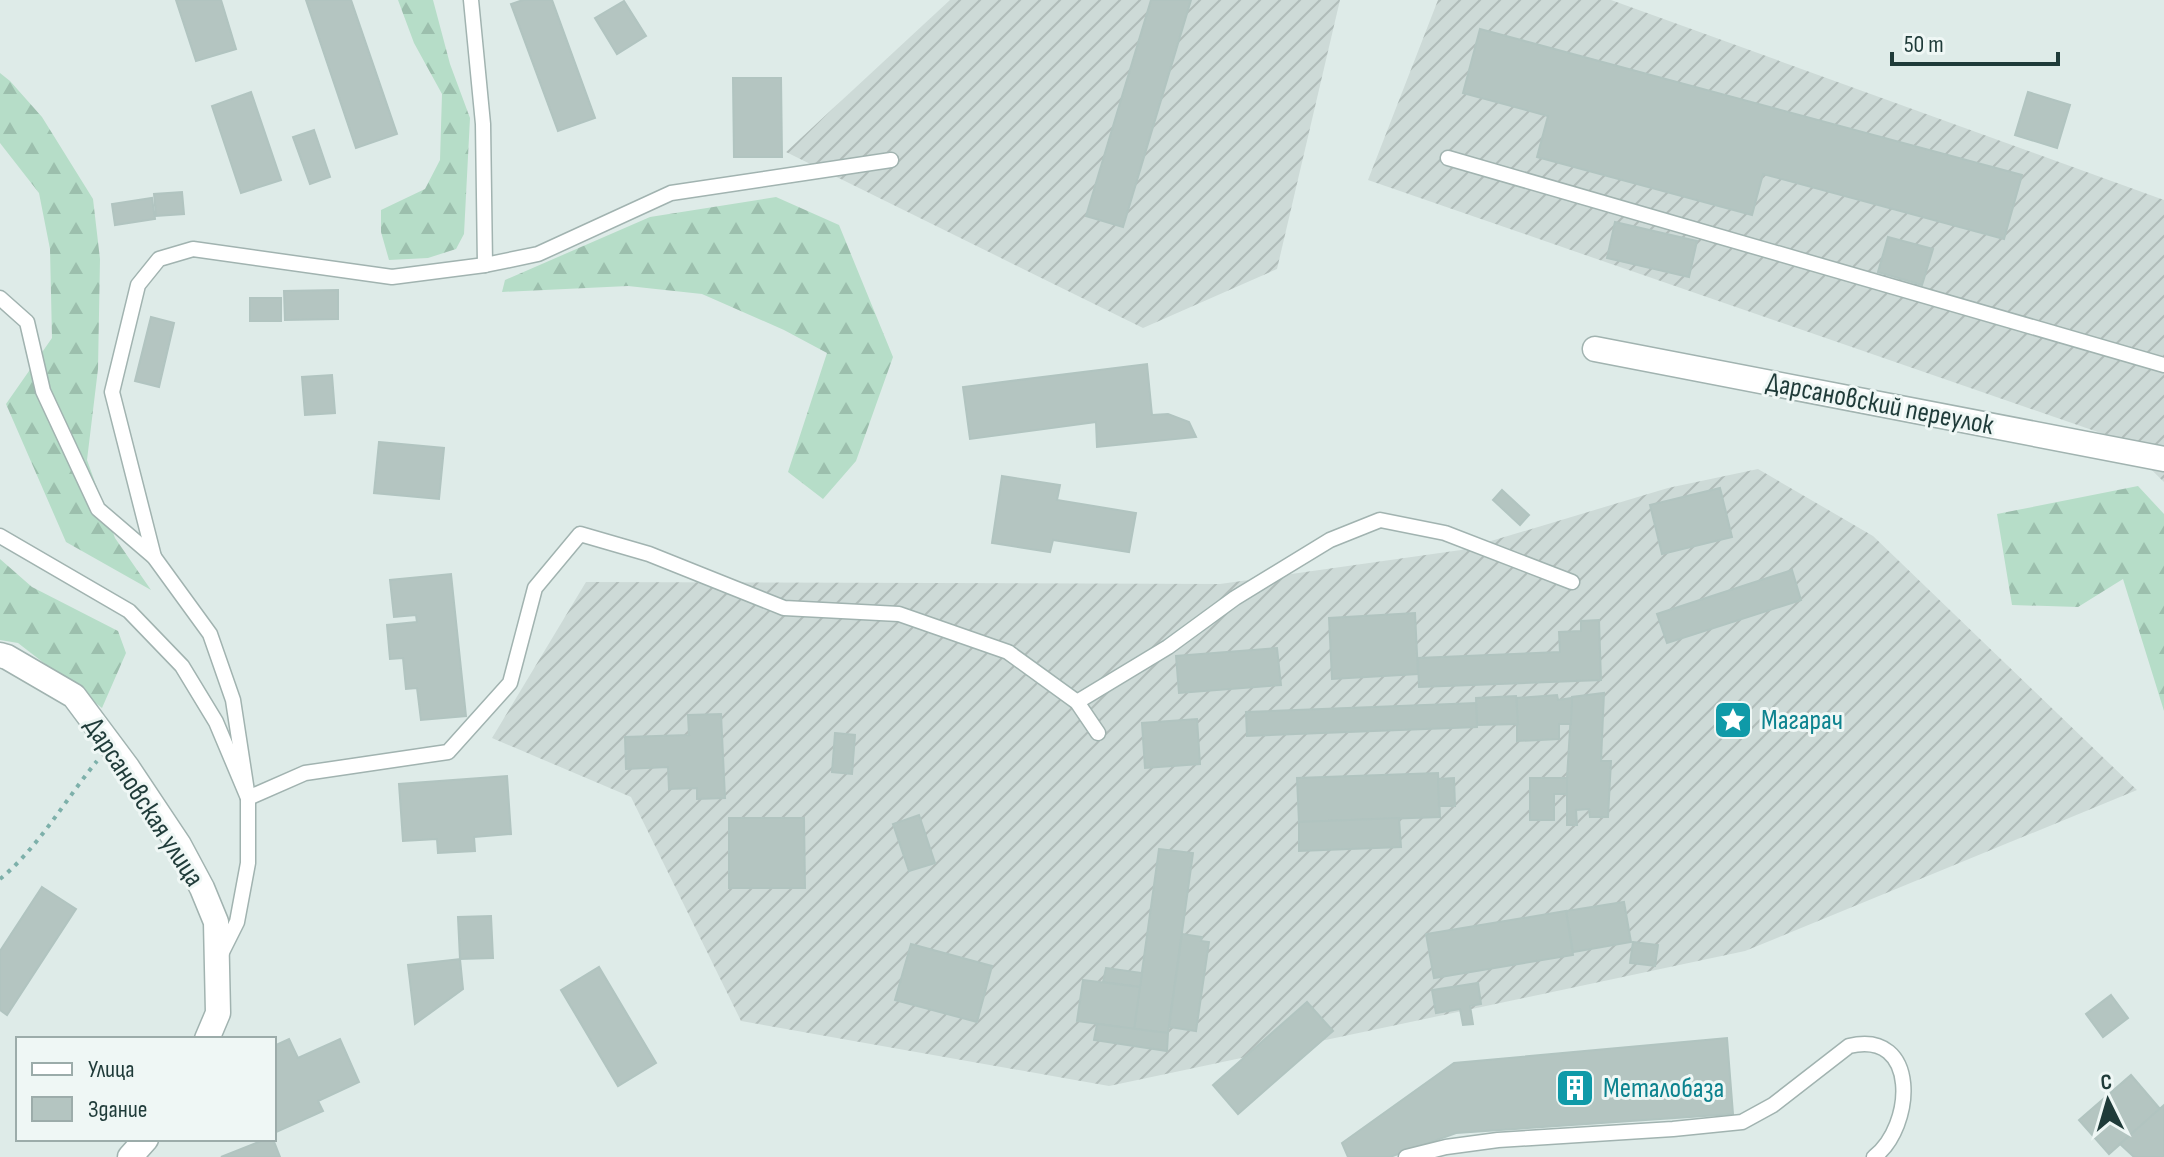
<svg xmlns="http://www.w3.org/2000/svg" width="2164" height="1157" font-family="'Sofia Sans Condensed',sans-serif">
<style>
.industrial{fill:url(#industrial-furrows)}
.forest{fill:url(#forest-firs)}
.building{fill:#b4c5c1;stroke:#b1c4c0;stroke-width:2}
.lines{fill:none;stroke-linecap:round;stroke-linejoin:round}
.lane-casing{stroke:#a1b3b0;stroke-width:17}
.street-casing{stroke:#a1b3b0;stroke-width:27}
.path{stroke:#7db0aa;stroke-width:4;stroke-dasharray:4 6;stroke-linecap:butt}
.lane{stroke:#fff;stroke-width:14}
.street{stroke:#fff;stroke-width:24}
.labels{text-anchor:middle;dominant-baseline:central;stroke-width:6;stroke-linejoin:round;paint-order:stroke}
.street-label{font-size:28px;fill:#1f3b39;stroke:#eff7f5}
.culture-label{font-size:28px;fill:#0d838f;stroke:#eff7f5;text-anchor:start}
</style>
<defs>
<pattern id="industrial-furrows" width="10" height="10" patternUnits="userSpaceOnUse" patternTransform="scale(2)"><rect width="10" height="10" fill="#cddad7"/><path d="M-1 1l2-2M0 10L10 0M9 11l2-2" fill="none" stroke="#b0bcb9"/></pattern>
<pattern id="forest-firs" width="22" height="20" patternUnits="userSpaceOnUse" patternTransform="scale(2)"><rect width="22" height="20" fill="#b6ddc8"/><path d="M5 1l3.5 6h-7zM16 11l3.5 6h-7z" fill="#9cbfad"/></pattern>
</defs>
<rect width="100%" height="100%" fill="#deebe8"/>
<g class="industrial">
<polygon points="950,0 1340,0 1277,269 1143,328 786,152"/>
<polygon points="1438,0 1611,0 2164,200 2164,482 2121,440 1368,180"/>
<polygon points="1758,469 1873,536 2137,790 1745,951 1109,1086 741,1021 631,797 492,738 586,582 1220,584 1461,550 1668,488"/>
</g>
<g class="forest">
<polygon points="398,0 433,0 450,64 470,118 464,234 456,249 428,258 389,260 381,232 381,210 425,189 440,160 442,94 414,43"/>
<polygon points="0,73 10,81 42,117 93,199 100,259 98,369 87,460 115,538 151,590 66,542 6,404 52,338 50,249 39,193 0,143"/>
<polygon points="776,197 839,225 893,357 856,461 823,499 788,472 827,353 784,330 702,294 628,286 502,292 505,280 650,217"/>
<polygon points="2138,486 2164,514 2164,711 2123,579 2078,607 2012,605 1997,514"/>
<polygon points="0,559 32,587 118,631 126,653 102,708 18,643 0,640"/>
</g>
<g class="building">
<polygon points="176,0 221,0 236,49 196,61"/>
<polygon points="306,0 351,0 397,134 356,148"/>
<polygon points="523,0 552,0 595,118 558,131 511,4"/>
<polygon points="1151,0 1191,0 1123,227 1086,216"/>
<polygon points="624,1 646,36 617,54 595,18"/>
<polygon points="1480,29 2022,175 2004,239 1763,174 1752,215 1537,157 1548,116 1463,93"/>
<polygon points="733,78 781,78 782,157 734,157"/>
<polygon points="251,92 281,180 241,193 212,106"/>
<polygon points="2028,92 2070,105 2057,148 2015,135"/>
<polygon points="314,130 330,177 310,184 293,137"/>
<polygon points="182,192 184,214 156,216 154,194"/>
<polygon points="152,198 155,219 115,225 112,204"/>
<polygon points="1615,222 1697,241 1689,277 1607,258"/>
<polygon points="1888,237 1933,249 1922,285 1878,272"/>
<polygon points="338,290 338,319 285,320 284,291"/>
<rect x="250" y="298" width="31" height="23"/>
<polygon points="151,317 174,323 159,387 135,381"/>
<polygon points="1147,364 1152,415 1168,414 1189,422 1196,437 1097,447 1096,422 970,439 963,387"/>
<polygon points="332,375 335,413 305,415 302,377"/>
<polygon points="379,442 444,448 439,499 374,493"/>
<polygon points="1002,476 1060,485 1057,500 1136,513 1129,552 1053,540 1050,552 992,543"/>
<polygon points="1720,488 1732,537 1662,554 1650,505"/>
<polygon points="1502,490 1529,515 1520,525 1493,500"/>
<polygon points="1792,570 1801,600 1667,643 1657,614"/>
<polygon points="451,574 466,716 421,720 417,688 406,689 403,658 390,659 387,625 417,622 416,615 394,617 390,580"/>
<polygon points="1415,613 1418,674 1332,679 1329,618"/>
<polygon points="1599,620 1601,680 1419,687 1418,658 1560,652 1559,632 1581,631 1581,621"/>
<polygon points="1277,648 1281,685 1179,693 1176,656"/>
<polygon points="1604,693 1601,761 1611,761 1608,817 1590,817 1589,809 1576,810 1577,825 1567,825 1567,778 1572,697"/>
<polygon points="1557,695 1558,700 1572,698 1571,724 1559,724 1559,739 1517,741 1517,698"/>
<polygon points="1516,696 1518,724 1477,725 1476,698"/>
<polygon points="1476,703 1477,727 1247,736 1246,712"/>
<polygon points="721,714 725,798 697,799 697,788 669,789 668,767 626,769 625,737 689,735 688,715"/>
<polygon points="1197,719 1200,764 1145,768 1142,723"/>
<polygon points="835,733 855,735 852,774 832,772"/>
<polygon points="1438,773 1440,817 1299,822 1297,778"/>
<polygon points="507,776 511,834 474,837 475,851 438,853 437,839 403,841 399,784"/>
<polygon points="1454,778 1455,806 1439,806 1438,779"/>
<polygon points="1530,778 1567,778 1567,794 1554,794 1554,820 1530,820"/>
<polygon points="919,815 935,863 909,871 893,824"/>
<polygon points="729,818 804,818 805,888 729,888"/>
<polygon points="1399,818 1401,847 1299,851 1299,822"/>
<polygon points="1159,849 1193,853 1168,1033 1134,1029"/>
<polygon points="42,887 76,909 7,1015 0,1010 0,951"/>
<polygon points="1624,902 1631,942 1573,952 1566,911"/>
<polygon points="1566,911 1573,955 1434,978 1426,934"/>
<polygon points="491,916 493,958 460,959 458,917"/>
<polygon points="1182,934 1202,937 1201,941 1209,942 1196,1031 1169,1027"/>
<polygon points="1633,942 1658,945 1655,966 1630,963"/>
<polygon points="911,944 992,966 977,1022 895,1000"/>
<polygon points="460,959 463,989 415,1024 408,965"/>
<polygon points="599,967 656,1063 618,1086 561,990"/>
<polygon points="1106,968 1142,973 1140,987 1103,982"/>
<polygon points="1083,980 1140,987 1134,1029 1077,1021"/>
<polygon points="1478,983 1481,1004 1470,1006 1473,1024 1463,1025 1460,1009 1436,1013 1432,990"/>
<polygon points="2111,995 2128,1018 2103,1037 2086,1014"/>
<polygon points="1307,1002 1333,1031 1238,1114 1213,1085"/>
<polygon points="1097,1024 1168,1033 1167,1051 1094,1040"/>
<polygon points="1727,1038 1733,1114 1456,1133 1390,1157 1348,1157 1342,1143 1454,1063"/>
<polygon points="289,1039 298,1058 340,1039 359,1082 318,1101 323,1111 274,1133 274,1046"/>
<polygon points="2131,1075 2160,1109 2109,1154 2079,1120"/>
<polygon points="2164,1105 2164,1157 2134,1157 2120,1144"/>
<polygon points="266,1139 273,1139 280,1157 221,1157"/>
</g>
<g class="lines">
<g class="lane-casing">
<g id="lane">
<polyline points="471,0 483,124 485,265"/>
<polyline points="1448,158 2164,365"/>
<polyline points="0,298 27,322 43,391 98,509 154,557 210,634 233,700 248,798 248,863 237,922 221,954"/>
<polyline points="0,536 129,611 182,666 216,722 248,798 305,773 448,752 510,683 535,588 580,534 649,554 784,608 899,614 1008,652 1077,702 1098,733"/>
<polyline points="154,557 112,392 138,285 159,259 193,249 392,277 485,265 538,254 671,193 891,160"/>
<polyline points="1077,702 1168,647 1235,598 1330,540 1380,520 1445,533 1572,582"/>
<path d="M1406 1157 1446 1147 1498 1140 1673 1129 1742 1122 1773 1105 1849 1046C1920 1029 1914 1127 1874 1157"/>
</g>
</g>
<g class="street-casing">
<g id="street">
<polyline points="1595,349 2164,459"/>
<polyline points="0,655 7,657 74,696 127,767 179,845 202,888 216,922 218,1013 207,1039"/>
<polyline points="130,1157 146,1139"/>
</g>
</g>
<path class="path" d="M0 879C39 847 65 800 97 761"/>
<use href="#lane" class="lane"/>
<use href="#street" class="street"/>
</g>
<defs>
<g id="sight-square" transform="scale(2)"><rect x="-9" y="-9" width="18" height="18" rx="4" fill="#0f9aa8" stroke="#eff7f5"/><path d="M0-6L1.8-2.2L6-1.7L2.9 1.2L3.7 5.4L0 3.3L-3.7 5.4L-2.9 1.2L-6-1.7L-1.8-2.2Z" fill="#fff"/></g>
<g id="building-square" transform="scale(2)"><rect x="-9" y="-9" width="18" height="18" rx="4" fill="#0f9aa8" stroke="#eff7f5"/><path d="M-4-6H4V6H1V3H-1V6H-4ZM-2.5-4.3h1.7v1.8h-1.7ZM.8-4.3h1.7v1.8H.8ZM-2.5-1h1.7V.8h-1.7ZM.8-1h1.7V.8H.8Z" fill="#fff"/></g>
</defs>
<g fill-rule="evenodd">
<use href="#sight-square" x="1733" y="720"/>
<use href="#building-square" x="1575" y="1088"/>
</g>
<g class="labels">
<g class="street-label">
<text transform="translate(1880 404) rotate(11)">Дарсановский переулок</text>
<text transform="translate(144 802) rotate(57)">Дарсановская улица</text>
</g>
<g class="culture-label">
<text x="1761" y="720">Магарач</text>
<text x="1603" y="1088">Металобаза</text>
</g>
</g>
<rect x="16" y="1037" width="260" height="104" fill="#eff7f5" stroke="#9cacaa" stroke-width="2"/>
<rect x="32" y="1063" width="40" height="12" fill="#ffffff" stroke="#9cacaa" stroke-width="2"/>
<text x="88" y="1077" font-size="24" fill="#1f3b39">Улица</text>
<rect x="32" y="1097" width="40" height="24" fill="#b4c5c1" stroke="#9cacaa" stroke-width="2"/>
<text x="88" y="1117" font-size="24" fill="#1f3b39">Здание</text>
<g transform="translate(2108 1101) rotate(355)" stroke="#eff7f5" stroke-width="6" paint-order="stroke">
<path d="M0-6L14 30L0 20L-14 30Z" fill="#1f3b39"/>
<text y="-12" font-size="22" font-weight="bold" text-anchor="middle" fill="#1f3b39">С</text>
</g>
<path d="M1892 52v12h166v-12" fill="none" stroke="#1f3b39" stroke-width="4"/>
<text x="1904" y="52" font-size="24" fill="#1f3b39" stroke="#eff7f5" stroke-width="6" paint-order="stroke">50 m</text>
</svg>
